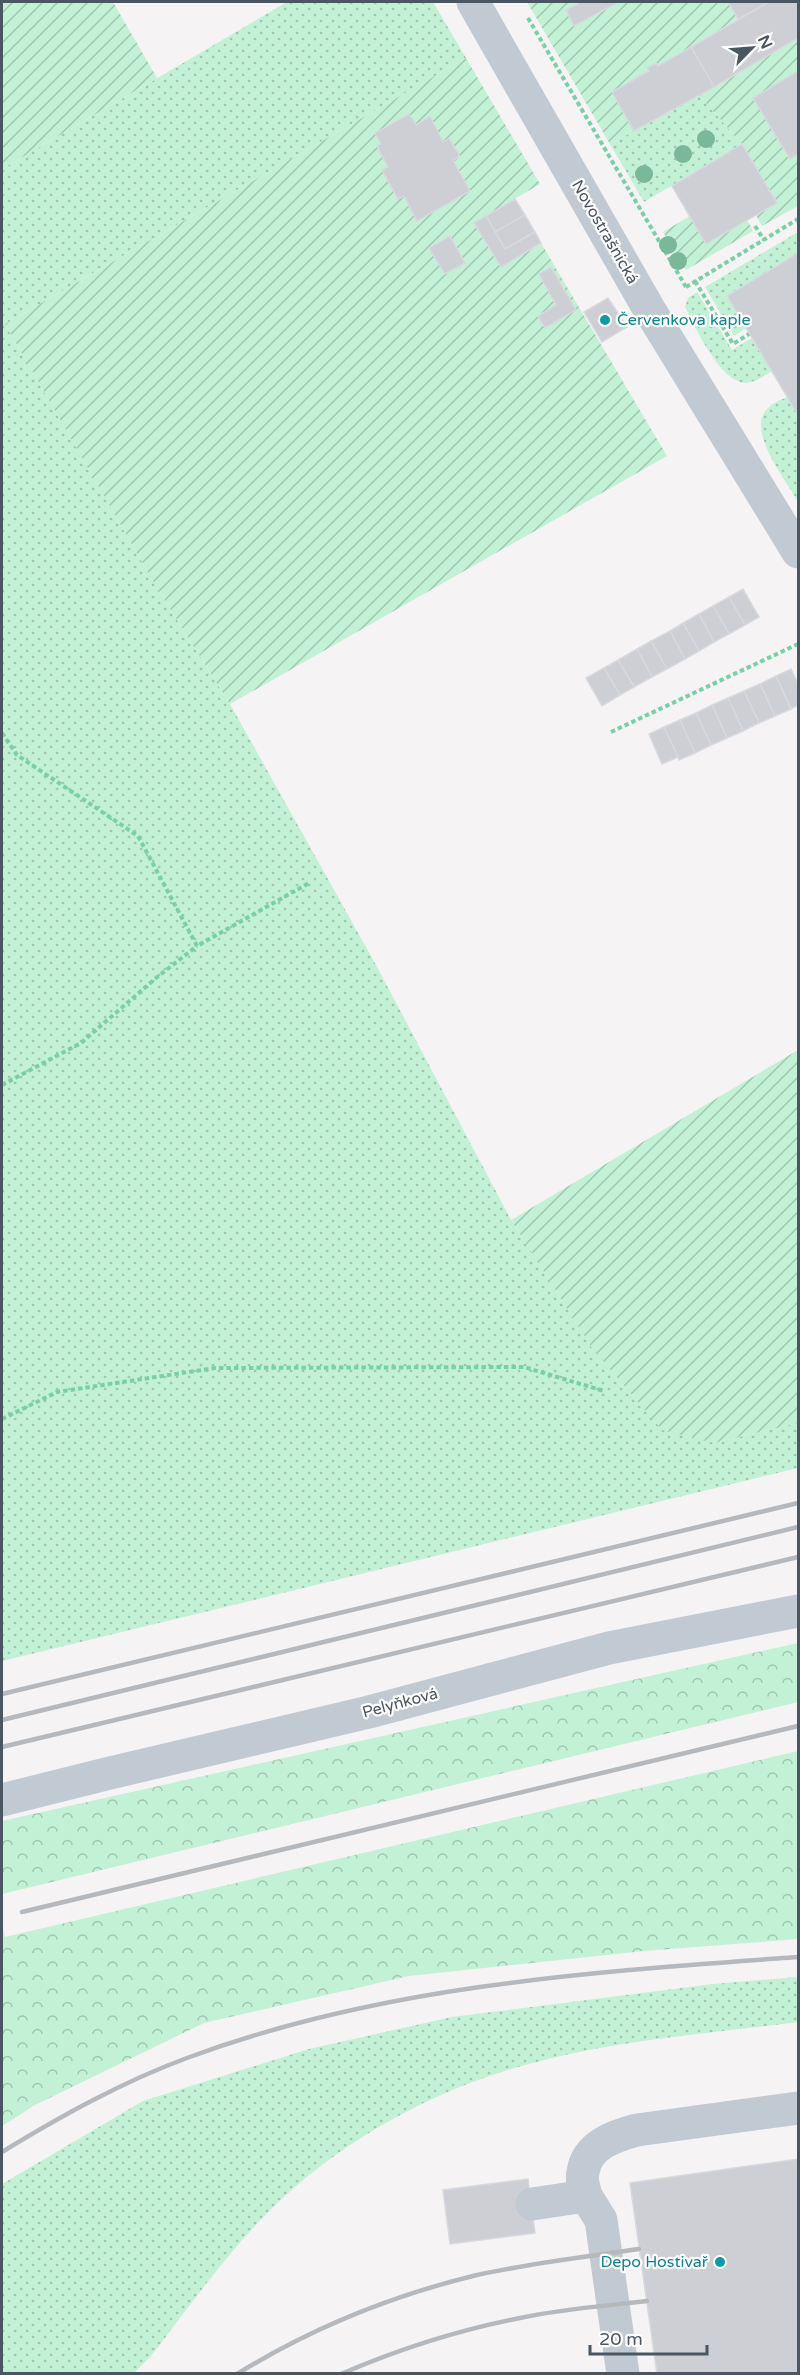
<svg xmlns="http://www.w3.org/2000/svg" width="800" height="2375" font-family="'Varela Round',sans-serif">
<style>
.grass{fill:url(#grass-dots)}
.forest{fill:url(#forest-crowns)}
.garden{fill:url(#garden-furrows);fill-rule:evenodd}
.building{fill:#cdcfd5;stroke:#d7d9de;stroke-width:1.5}
.lines{fill:none;stroke-linecap:round;stroke-linejoin:round}
.path{stroke:#7ad0a6;stroke-width:4;stroke-dasharray:4.5 3;stroke-linecap:butt}
.minor{stroke:#c1cad2;stroke-width:33}
.rail{stroke:#b5b8bd;stroke-width:4.5}
.tree{fill:#7bb799}
.culture-dot{fill:#0f9aa8;stroke:#fff;stroke-width:2}
.labels{text-anchor:middle;dominant-baseline:central;stroke-width:4.5;stroke-linejoin:round;paint-order:stroke}
.street-label{font-size:16px;fill:#4a5661;stroke:#fff}
.culture-label{font-size:16px;fill:#0d838f;stroke:#fff;text-anchor:start}
</style>
<defs>
<pattern id="grass-dots" width="8" height="8" patternUnits="userSpaceOnUse" patternTransform="scale(1.5)"><rect width="8" height="8" fill="#c3f1d5"/><path d="M2 2h.1M6 6h.1" fill="none" stroke="#a0c6b0" stroke-width="1.8" stroke-linecap="round"/></pattern>
<pattern id="forest-crowns" width="20" height="18" patternUnits="userSpaceOnUse" patternTransform="scale(1.5)"><rect width="20" height="18" fill="#c3f1d5"/><path d="M2 6a3 3 0 1 1 6 0M12 15a3 3 0 1 1 6 0" fill="none" stroke="#a0c6b0"/></pattern>
<pattern id="garden-furrows" width="10" height="10" patternUnits="userSpaceOnUse" patternTransform="scale(1.5)"><rect width="10" height="10" fill="#c3f1d5"/><path d="M-1 1l2-2M0 10L10 0M9 11l2-2" fill="none" stroke="#a0c6b0"/></pattern>
</defs>
<rect width="100%" height="100%" fill="#f5f3f3"/>
<g class="grass">
<polygon points="287,2 433,2 466,58 5,324 157,588 230,704 376,965 511,1220 592,1348 714,1443 798,1423 798,1468 2,1661 2,169"/>
<polygon points="699,95 742,144 644,202 610,144"/>
<polygon points="798,232 798,253 727,296 746,328 734,336 705,287"/>
<path d="M697 292 732 350 752 338 772 371C764 376 756 382 746 383 721 383 695 327 685 307L688 298Z"/>
<path d="M788 397 798 415V502C786 480 746 431 767 409 772 403 780 400 788 397Z"/>
<path d="M798 1977V2022C708 2034 614 2040 525 2065 442 2088 361 2130 295 2187 239 2235 196 2298 151 2356L134 2373H2V2184L143 2101 309 2049 452 2017 713 1984Z"/>
</g>
<g class="forest">
<polygon points="798,1643 798,1702 2,1894 2,1821"/>
<polygon points="798,1751 798,1939 644,1951 409,1976 204,2023 35,2105 2,2126 2,1924 5,1937"/>
</g>
<g class="garden">
<polygon points="2,2 113,2 157,78 2,169"/>
<polygon points="527,2 581,2 566,10 574,26 615,4 614,2 728,2 738,19 613,92 634,131 610,144"/>
<polygon points="798,38 798,73 755,99 789,159 798,154 798,206 762,226 756,215 777,202 742,144 699,95"/>
<path d="M466 58 540 184 474 223 501 267 541 243 667 456 230 704 157 588 5 324ZM409 114 416 125 431 117 443 142 450 139 460 156 453 160 470 191 417 220 404 196 398 199 382 170 388 167 377 146 381 144 375 133ZM450 236 465 262 446 274 430 248ZM551 267 576 310 545 328 538 315 556 305 539 275Z"/>
<polygon points="690,216 706,244 747,220 753,231 686,270 663,232"/>
<polygon points="798,1050 798,1423 714,1443 662,1430 592,1348 511,1220"/>
</g>
<g class="building">
<polygon points="581,2 614,2 615,4 574,26 566,10"/>
<polygon points="728,2 769,2 738,19"/>
<polygon points="769,2 798,2 798,38 714,87 691,47"/>
<polygon points="691,47 714,87 634,131 612,92 649,71 647,68 656,63 658,66"/>
<polygon points="798,71 798,154 790,159 753,98"/>
<polygon points="409,114 416,125 430,116 443,142 449,138 460,156 453,160 470,191 417,221 404,196 398,199 382,170 388,167 377,146 381,144 375,133"/>
<polygon points="742,144 777,203 706,244 672,186"/>
<polygon points="515,199 525,215 495,232 486,216"/>
<polygon points="525,215 535,232 505,249 495,232"/>
<polygon points="486,216 505,249 535,232 541,243 501,267 474,223"/>
<polygon points="450,236 465,263 445,274 429,248"/>
<polygon points="798,253 798,415 727,296"/>
<polygon points="551,267 576,310 545,328 538,316 556,305 539,274"/>
<polygon points="608,298 627,327 602,342 584,312"/>
<polygon points="743,589 759,617 745,625 729,597"/>
<polygon points="729,597 745,625 729,634 713,606"/>
<polygon points="713,606 729,634 714,642 699,614"/>
<polygon points="699,614 714,642 699,651 683,623"/>
<polygon points="683,623 699,651 685,659 670,631"/>
<polygon points="670,631 685,659 667,669 651,641"/>
<polygon points="651,641 667,669 652,677 637,649"/>
<polygon points="637,649 652,677 634,687 618,660"/>
<polygon points="618,660 634,687 620,695 604,668"/>
<polygon points="604,668 620,695 602,706 586,678"/>
<polygon points="791,669 798,684 798,705 791,709 776,676"/>
<polygon points="776,676 791,709 775,716 760,684"/>
<polygon points="760,684 775,716 759,723 744,691"/>
<polygon points="744,691 759,723 743,731 728,698"/>
<polygon points="728,698 743,731 727,738 712,705"/>
<polygon points="712,705 727,738 711,745 696,713"/>
<polygon points="696,713 711,745 695,753 680,720"/>
<polygon points="680,720 695,753 679,760 664,727"/>
<polygon points="664,727 678,757 662,764 649,734"/>
<polygon points="798,2159 798,2374 657,2374 630,2183"/>
<polygon points="528,2179 535,2233 450,2244 443,2190"/>
</g>
<g class="lines">
<g class="path">
<polyline points="528,18 686,287"/>
<polyline points="755,226 764,240"/>
<polyline points="695,281 733,344 749,334"/>
<polyline points="686,287 798,219"/>
<polyline points="611,732 798,644"/>
<polyline points="2,733 17,755 138,836 197,946 309,883"/>
<polyline points="2,1085 81,1043 156,978 197,946"/>
<polyline points="2,1419 57,1392 215,1368 524,1367 604,1391"/>
</g>
<g class="minor">
<polyline points="473,2 649,309 798,552"/>
<polyline points="2,1800 110,1773 369,1712 609,1648 798,1611"/>
<path d="M586 2196C584 2188 581 2179 583 2172 587 2145 614 2136 637 2130L798 2108"/>
<polyline points="532,2204 586,2196 601,2220 623,2374"/>
</g>
<g class="rail">
<polyline points="2,1694 798,1503"/>
<polyline points="2,1720 798,1527"/>
<polyline points="2,1747 798,1557"/>
<polyline points="22,1912 798,1726"/>
<path d="M2 2152C61 2116 122 2082 187 2058 383 1985 592 1972 798 1957"/>
<path d="M237 2374C310 2329 394 2295 477 2275 531 2263 585 2257 639 2249"/>
<path d="M341 2374C399 2349 459 2330 520 2318 561 2309 605 2306 647 2301"/>
</g>
</g>
<g class="tree">
<circle cx="706" cy="139" r="9"/>
<circle cx="683" cy="154" r="9"/>
<circle cx="644" cy="174" r="9"/>
<circle cx="668" cy="245" r="9"/>
<circle cx="678" cy="261" r="9"/>
</g>
<g class="culture-dot">
<circle cx="605" cy="320" r="6"/>
<circle cx="720" cy="2262" r="6"/>
</g>
<g class="labels">
<g class="street-label">
<text transform="translate(605 232) rotate(60)">Novostrašnická</text>
<text transform="translate(400 1703) rotate(-15)">Pelyňková</text>
</g>
<g class="culture-label">
<text x="617" y="320">Červenkova kaple</text>
<text x="708" y="2262" text-anchor="end">Depo Hostivař</text>
</g>
</g>
<rect width="800" height="2375" fill="none" stroke="#4a5661" stroke-width="6"/>
<g transform="translate(752 48) rotate(65)" stroke="#ffffff" stroke-width="4.5" paint-order="stroke">
<path d="M0-4.5L10 22L0 15L-10 22Z" fill="#4a5661"/>
<text y="-9" font-size="16" font-weight="bold" text-anchor="middle" fill="#4a5661">N</text>
</g>
<path d="M590 2345v9h117v-9" fill="none" stroke="#4a5661" stroke-width="3"/>
<text x="599" y="2345" font-size="18" fill="#4a5661" stroke="#ffffff" stroke-width="4.5" paint-order="stroke">20 m</text>
</svg>
